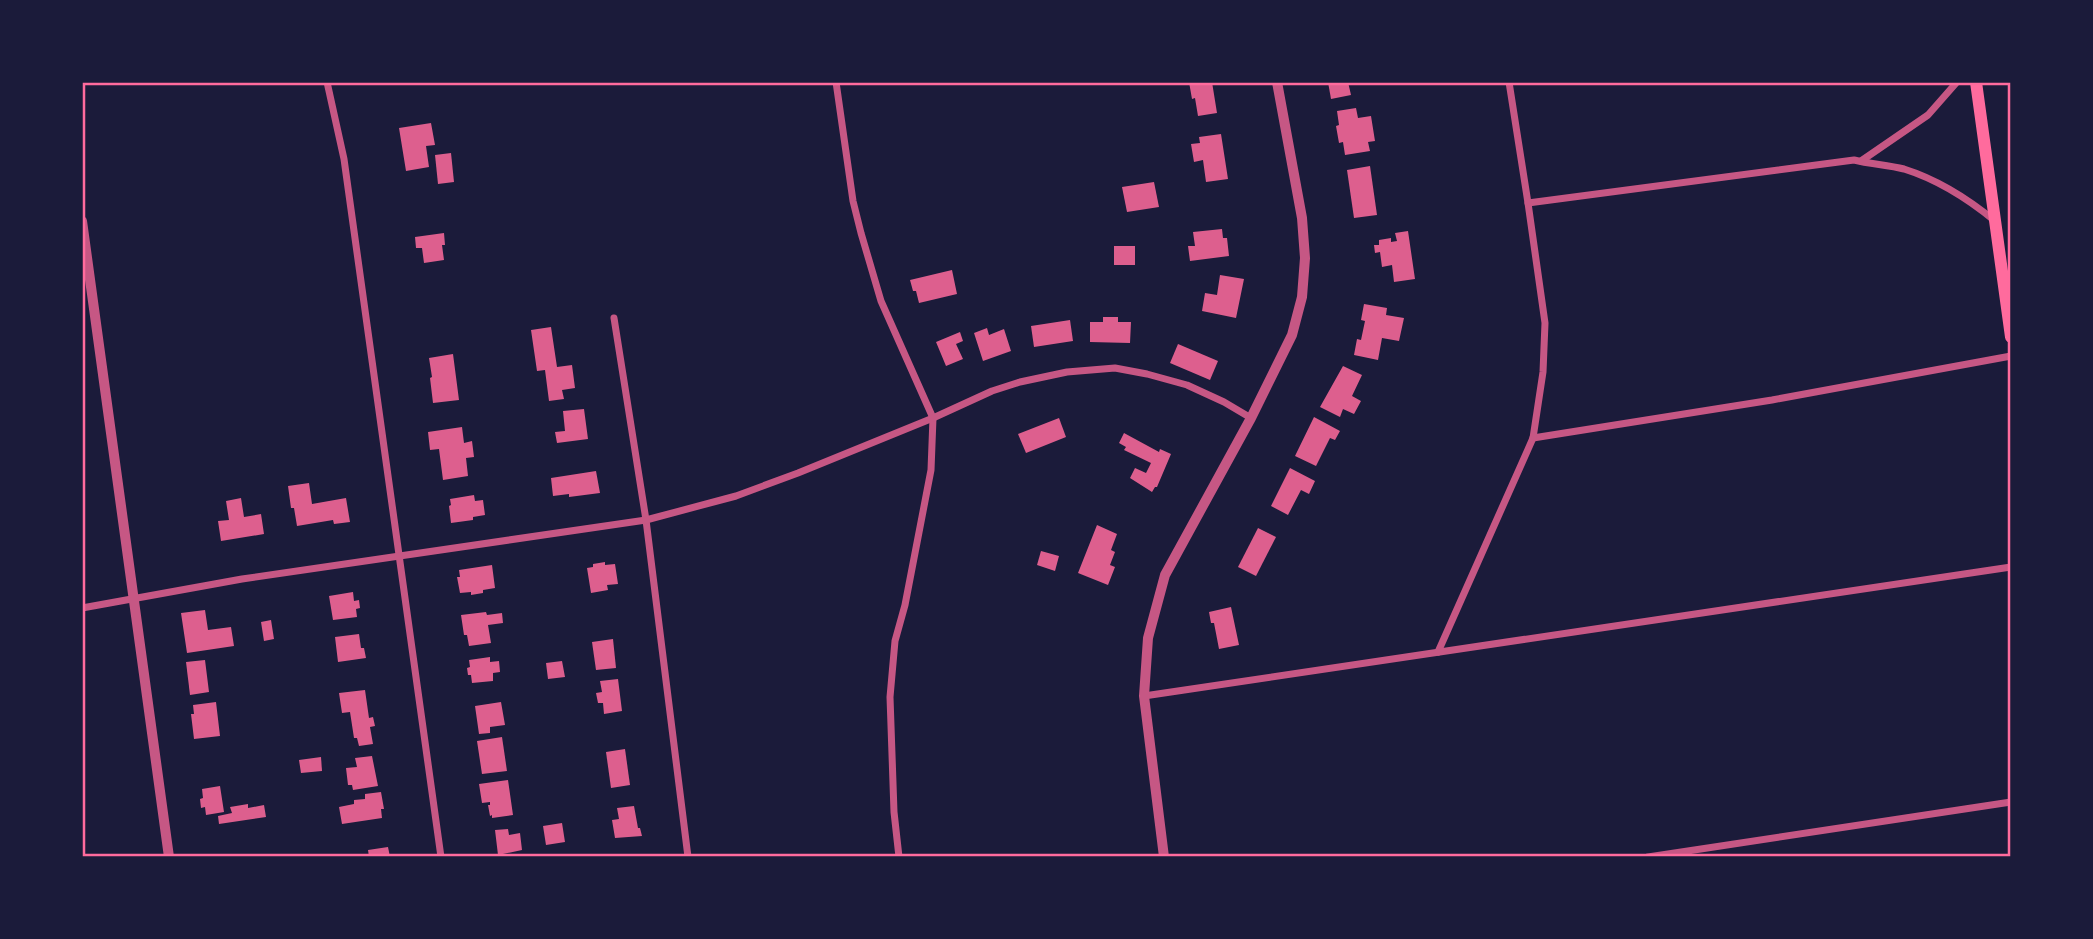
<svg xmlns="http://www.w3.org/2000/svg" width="2093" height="939" font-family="Karla,sans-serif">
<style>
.building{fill:#dd5f8e}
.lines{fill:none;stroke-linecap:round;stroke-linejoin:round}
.minor{stroke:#c65784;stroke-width:7}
.tertiary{stroke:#c65784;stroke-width:10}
.secondary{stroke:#ff6b9d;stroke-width:12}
.neatline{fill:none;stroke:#ff6b9d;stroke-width:2.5}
</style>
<rect width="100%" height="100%" fill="#1b1b3a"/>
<g class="building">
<polygon points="1189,82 1212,82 1217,113 1198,116 1195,98 1192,99"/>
<polygon points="1328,82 1348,82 1351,95 1331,99"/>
<polygon points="1356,108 1358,118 1371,116 1375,141 1368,142 1370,151 1345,155 1343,142 1339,143 1336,126 1339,125 1337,111"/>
<polygon points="431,123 435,145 426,146 429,167 406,171 399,128"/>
<polygon points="1221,134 1228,179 1206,182 1203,160 1194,162 1191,144 1200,143 1199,137"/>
<polygon points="451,153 454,182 438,184 435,155"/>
<polygon points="1370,166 1377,215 1354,218 1347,170"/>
<polygon points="1154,182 1159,207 1127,212 1122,187"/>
<polygon points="1222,229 1223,238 1227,238 1229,256 1190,261 1188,246 1195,246 1193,232"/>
<polygon points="1408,231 1415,279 1394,282 1392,265 1382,267 1380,252 1375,253 1374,245 1379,245 1379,240 1391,238 1391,242 1397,241 1395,233"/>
<polygon points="444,233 445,245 442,245 444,260 424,263 422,248 416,248 415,237"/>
<rect x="1114" y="246" width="21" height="19"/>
<polygon points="952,270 957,294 919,303 916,291 913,291 910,280"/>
<polygon points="1220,275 1244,279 1236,318 1202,311 1205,293 1217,295"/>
<polygon points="1364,304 1387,308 1386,315 1404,318 1399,341 1382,338 1378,360 1354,355 1357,339 1361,340 1365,321 1361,320"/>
<polygon points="1103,317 1118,317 1118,322 1131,322 1130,343 1090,342 1090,322 1103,322"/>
<polygon points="1070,320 1073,341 1034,347 1031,326"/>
<polygon points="551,327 557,367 572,365 575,388 562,390 564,399 549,401 545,370 537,371 531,330"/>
<polygon points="987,328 989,335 1004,329 1011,351 983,361 974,333"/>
<polygon points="960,332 963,341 956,344 963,359 946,366 936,342"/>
<polygon points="1178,344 1218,361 1210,380 1170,363"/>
<polygon points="453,354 459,400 433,403 430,378 432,377 429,358"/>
<polygon points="1343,366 1362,375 1352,396 1361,401 1354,414 1343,409 1340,417 1320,407"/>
<polygon points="584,409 588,439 557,443 555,432 565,431 563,411"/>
<polygon points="1314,417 1340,431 1335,440 1330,438 1316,466 1295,456"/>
<polygon points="1059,418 1066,437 1026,453 1018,434"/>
<polygon points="462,427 464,443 472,441 474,457 466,458 468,476 443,480 439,449 430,450 428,432"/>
<polygon points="1124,433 1159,452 1160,449 1171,454 1157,487 1155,487 1152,492 1130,478 1135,468 1146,473 1151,463 1124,450 1126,447 1119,443"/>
<polygon points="1290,468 1315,481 1309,494 1301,490 1288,515 1271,506"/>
<polygon points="596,471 600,493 569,497 569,494 553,496 551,478"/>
<polygon points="309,483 312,504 346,498 350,522 334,524 333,520 297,526 294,508 291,508 288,486"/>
<polygon points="474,495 475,501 483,500 485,515 473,517 473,520 451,523 449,506 451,505 450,499"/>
<polygon points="241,498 244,517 261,514 264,534 221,541 218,521 229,520 226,501"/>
<polygon points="1097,525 1117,534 1111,550 1115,552 1110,565 1115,567 1108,585 1078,573"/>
<polygon points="1258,528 1276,537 1256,576 1238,567"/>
<polygon points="1041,551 1059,556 1055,571 1037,565"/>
<polygon points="605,562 605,565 615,564 618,584 607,585 608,590 591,593 587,568 593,567 593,564"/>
<polygon points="492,565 495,588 483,590 483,593 471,595 471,592 460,593 457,577 460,577 459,570"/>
<polygon points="353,592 354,601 359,600 360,608 356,609 357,617 333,620 329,596"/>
<polygon points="1231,607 1239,645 1219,649 1214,623 1211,623 1209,612"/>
<polygon points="205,610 208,630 231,627 234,646 187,653 181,613"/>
<polygon points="486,612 487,615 502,613 503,623 488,625 491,643 469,646 467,635 464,635 461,615"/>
<polygon points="271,620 274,639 264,641 261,622"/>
<polygon points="359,634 361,648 364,648 366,658 338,662 335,637"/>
<polygon points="613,639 616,668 596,670 592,642"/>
<polygon points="490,657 490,662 499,661 500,672 493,673 493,681 472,683 471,675 468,675 467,668 470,667 469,660"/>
<polygon points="205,660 209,692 190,695 186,662"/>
<polygon points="562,661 565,677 548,679 546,663"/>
<polygon points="618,679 622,711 604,714 603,703 598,703 596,693 602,692 600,681"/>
<polygon points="365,690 369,718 373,717 375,726 370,727 373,744 359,746 357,738 354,738 350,712 342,713 339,693"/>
<polygon points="216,702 220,736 194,739 191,714 194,714 193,705"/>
<polygon points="501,702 505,725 490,727 490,733 479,734 475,706"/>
<polygon points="502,737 507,771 482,774 477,741"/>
<polygon points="625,749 630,785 611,788 606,752"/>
<polygon points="372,756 378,786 353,790 352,785 348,785 346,768 357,767 355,758"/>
<polygon points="321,757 322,771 301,773 299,760"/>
<polygon points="508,780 513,815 492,818 492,815 490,816 488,805 490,805 490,802 482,803 479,784"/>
<polygon points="220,786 224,812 206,815 205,807 201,808 200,799 203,798 202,789"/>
<polygon points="381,792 384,809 381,809 382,818 342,824 339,807 354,804 354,800 365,799 365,794"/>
<polygon points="248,804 248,808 264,805 266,817 219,824 218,816 232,813 230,807"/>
<polygon points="634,806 638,828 640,828 642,836 615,838 612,820 619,819 617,808"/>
<polygon points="562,823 565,842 546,845 543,826"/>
<polygon points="508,829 509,835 520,833 522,850 498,855 495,830"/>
<polygon points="388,847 390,857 369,857 368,850"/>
</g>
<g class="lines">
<g class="minor">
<polyline points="327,82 344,159 441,857"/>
<polyline points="836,82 853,201 861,233 881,301 933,418 931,470 905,605 895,641 890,697 894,812 899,857"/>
<polyline points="1861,161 1928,115 1957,82"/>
<path d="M1528 203 1854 160C1870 164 1888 165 1904 169 1939 180 1967 198 1995 221"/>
<polyline points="614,318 646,520 688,857"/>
<polyline points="1533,438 1772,400 2011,356"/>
<polyline points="82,608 242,579 646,520 736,496 798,473 933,418 992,391 1020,382 1067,372 1115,368 1147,374 1187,385 1224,402 1251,418"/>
<polyline points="1438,652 1533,438 1543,372 1545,323 1528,203 1509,82"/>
<polyline points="1144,696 2011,567"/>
<polyline points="1648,857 2011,802"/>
</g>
<g class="tertiary">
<polyline points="82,221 169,857"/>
<polyline points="1164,857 1144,696 1148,638 1165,575 1251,418 1292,335 1302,297 1305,258 1302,218 1277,82"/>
</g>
<polyline class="secondary" points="1976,82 2011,337"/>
</g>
<rect width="2093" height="939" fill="none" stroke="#1b1b3a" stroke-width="168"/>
<rect x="84" y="84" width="1925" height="771" class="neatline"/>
</svg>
